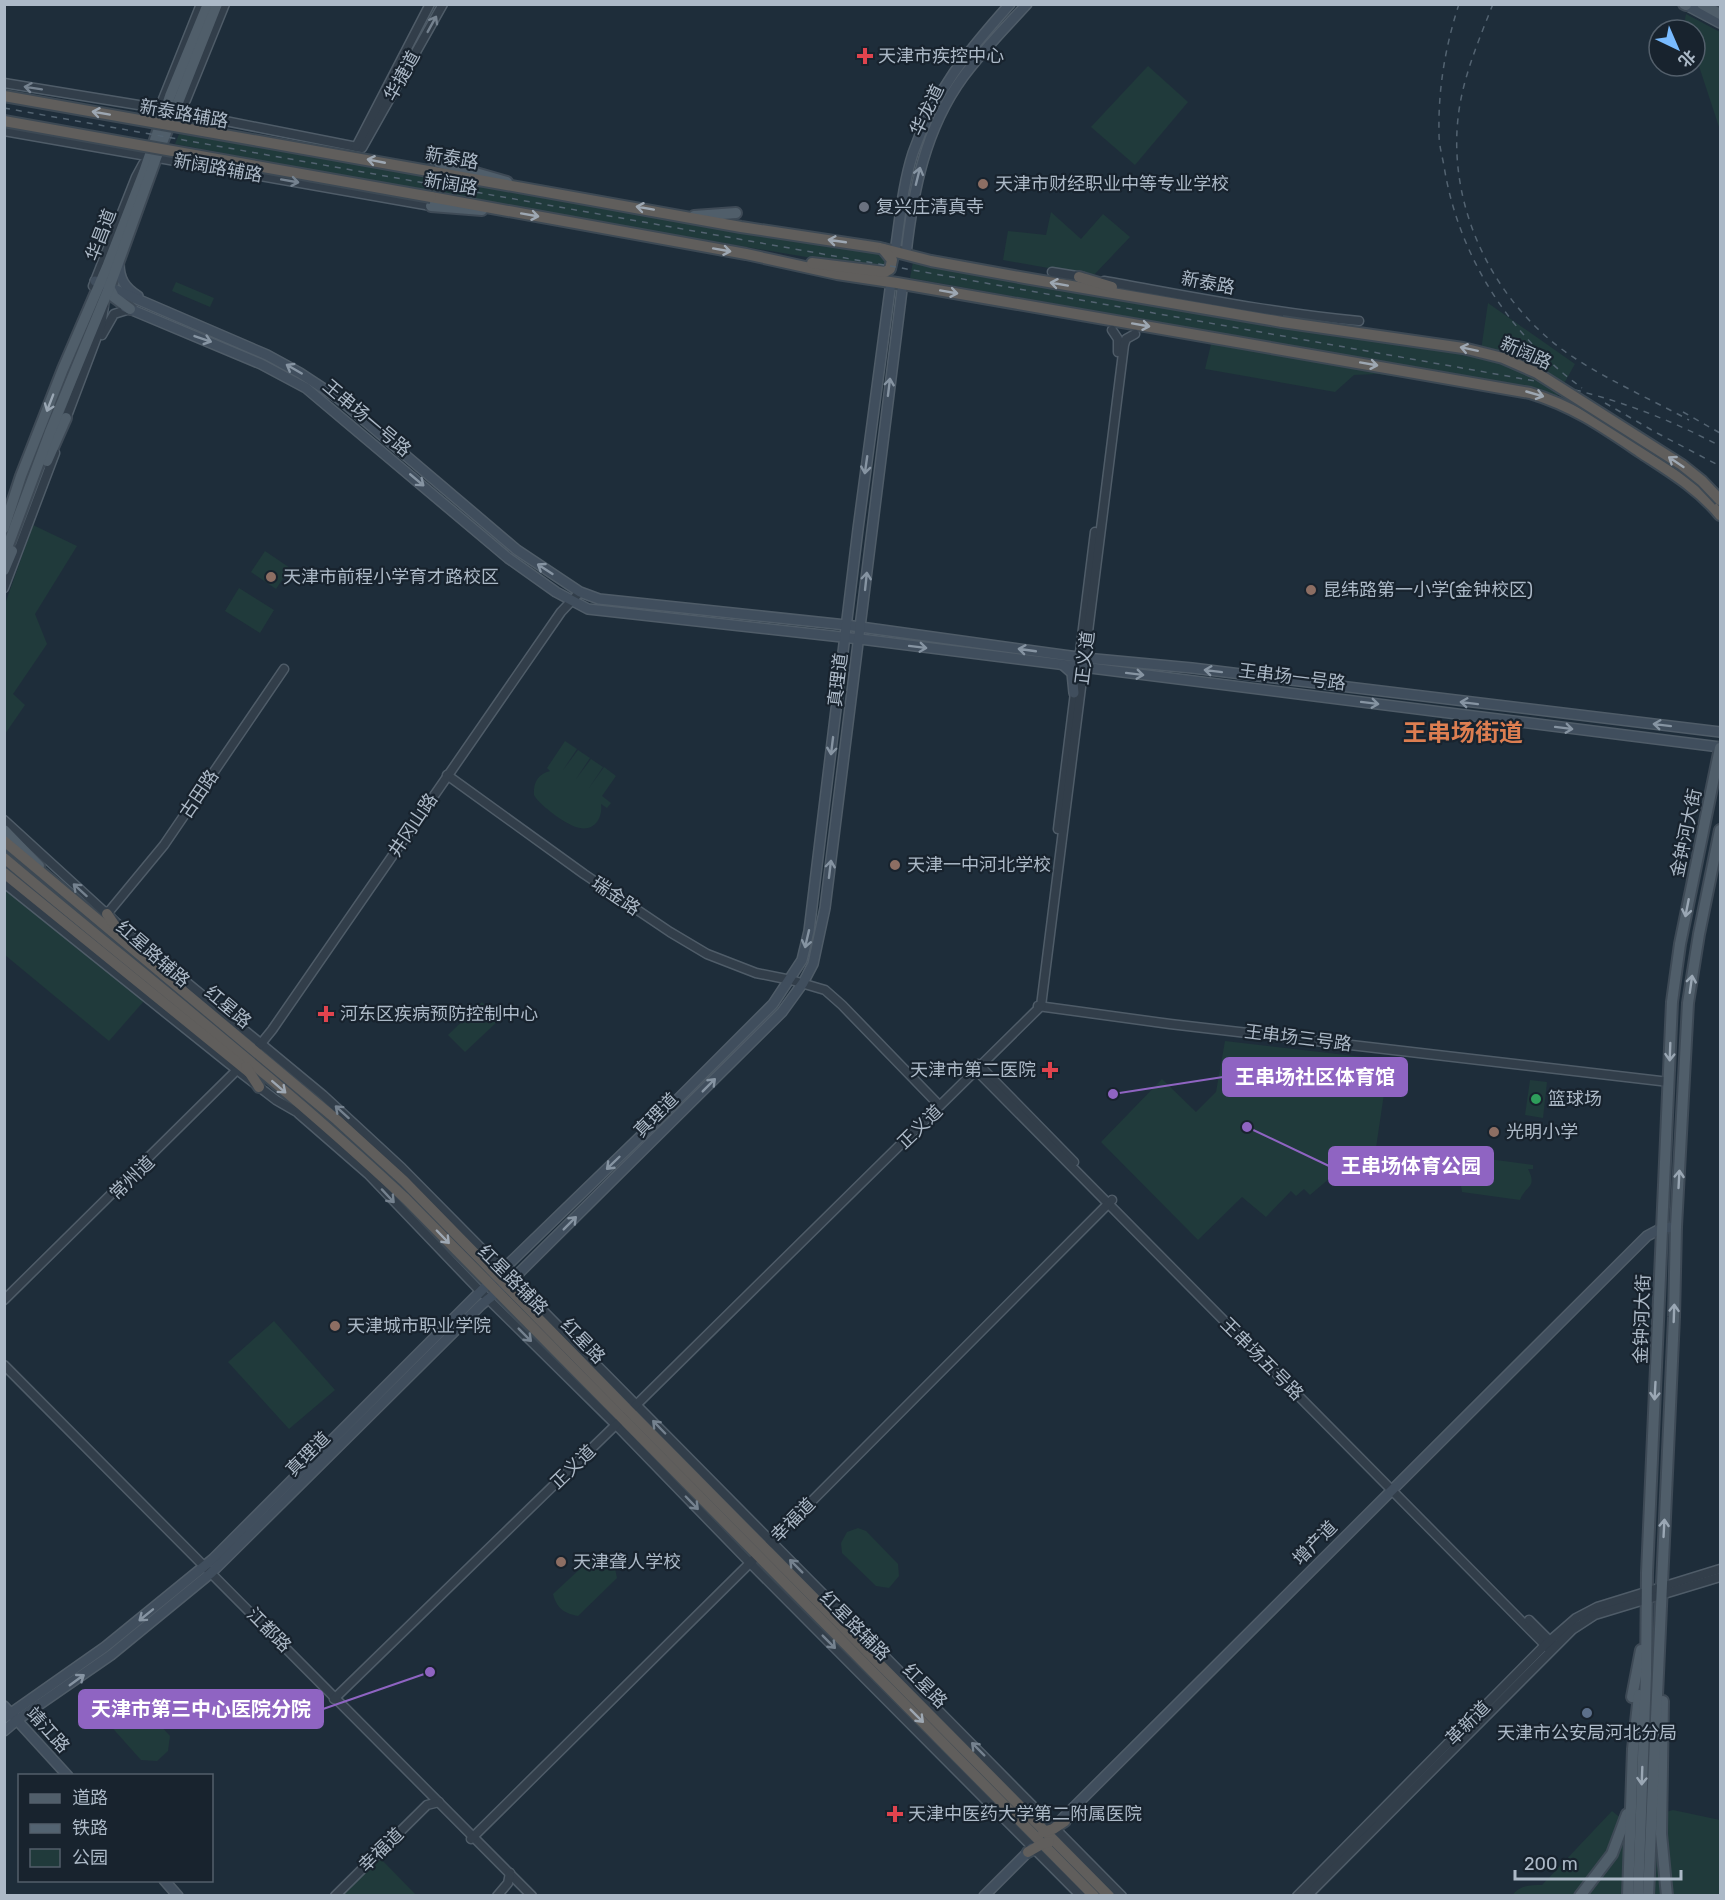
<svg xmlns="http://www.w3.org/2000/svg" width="1725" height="1900" font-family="Rubik,'Noto Sans SC',sans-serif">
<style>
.green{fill:#203a3b}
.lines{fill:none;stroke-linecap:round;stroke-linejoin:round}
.tertiary-casing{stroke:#4f5c68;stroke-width:11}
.secondary-casing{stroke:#4f5c68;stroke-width:12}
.primary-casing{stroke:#3e4a56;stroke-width:14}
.trunk-casing{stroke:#3d4954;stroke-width:14}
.tertiary{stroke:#323e4a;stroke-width:8}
.secondary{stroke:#404e5d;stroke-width:9}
.primary{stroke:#505e6a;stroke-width:10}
.trunk{stroke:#605e5c;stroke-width:10}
.rail{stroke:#536371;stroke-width:1.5;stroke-dasharray:6 6;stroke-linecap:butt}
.trunk-bridge-casing{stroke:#3d4954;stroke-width:14;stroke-linecap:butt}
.trunk-bridge{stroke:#605e5c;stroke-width:10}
.oneway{stroke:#75828f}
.oneway2{stroke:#9da7b2}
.oneway3{stroke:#8694a2}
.oneway4{stroke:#9aa7b4}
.health-dot{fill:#e0444e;stroke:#18232e;stroke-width:2}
.education-dot{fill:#8d6e63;stroke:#18232e;stroke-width:2}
.worship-dot{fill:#6b7280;stroke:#18232e;stroke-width:2}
.leisure-dot{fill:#2e9e5b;stroke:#18232e;stroke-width:2}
.service-dot{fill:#5c6f8a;stroke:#18232e;stroke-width:2}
.labels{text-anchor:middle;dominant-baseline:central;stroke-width:4.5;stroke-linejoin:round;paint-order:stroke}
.poi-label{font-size:18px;fill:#acb9c7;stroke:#18232e;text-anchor:start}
.street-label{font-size:18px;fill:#acb9c7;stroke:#18232e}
.district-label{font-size:24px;font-weight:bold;fill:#dd7e51;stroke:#18232e}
.leader{fill:none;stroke:#8f64c2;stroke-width:2}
.callout-dot{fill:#8f64c2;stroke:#18232e;stroke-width:2}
.callout{fill:#8f64c2;stroke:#8f64c2;stroke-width:2}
.callout-label{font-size:20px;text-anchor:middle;font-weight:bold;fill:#fff}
</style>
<rect width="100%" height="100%" fill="#1e2d3a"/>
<g class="green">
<polygon points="1686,14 1720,32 1720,130 1695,54 1695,30 1688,30 1685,19"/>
<polygon points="1148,66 1188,102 1135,165 1091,127"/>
<path d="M179 134 880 252 889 258 887 266 878 269C643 230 409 189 175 144Z"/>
<polygon points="1051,212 1081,239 1103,214 1130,237 1093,276 1003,260 1008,231 1046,235"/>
<polygon points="913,262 1089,295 1480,357 1488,303 1575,364 1557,396 1487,389 1377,374 1354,375 1335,392 1205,369 1214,332 910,278"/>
<polygon points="176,282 214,298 210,307 172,291"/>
<polygon points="33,525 77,546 35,614 47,644 13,694 25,705 5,734 5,604"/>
<polygon points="265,551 290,568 276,589 251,572"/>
<polygon points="239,588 274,610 260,633 225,611"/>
<path d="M565 741 577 749 563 770 578 750 590 758 576 779 591 759 603 767 589 788 604 767 616 776 602 796 611 803 607 808 601 804C603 817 595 831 580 828 569 827 539 805 534 795 533 783 538 774 550 771L547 768Z"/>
<polygon points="5,890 144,1001 109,1041 5,955"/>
<polygon points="482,1002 499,1020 465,1052 448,1035"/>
<polygon points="1225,1041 1389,1060 1373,1168 1351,1172 1337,1172 1310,1195 1304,1189 1296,1196 1291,1191 1266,1217 1242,1197 1198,1240 1101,1142 1162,1079 1196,1112 1216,1092"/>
<polygon points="1530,1080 1547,1082 1543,1118 1525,1115"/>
<path d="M1459 1155 1533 1165V1169H1528C1538 1188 1525 1186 1520 1200L1462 1192C1461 1177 1450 1176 1463 1161L1458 1160Z"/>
<polygon points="274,1321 335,1390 289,1429 228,1362"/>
<polygon points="858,1528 866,1531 898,1564 899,1576 889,1588 876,1586 842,1553 841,1543 847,1532"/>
<path d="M595 1555C612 1557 614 1562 617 1578L578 1616C564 1613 557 1609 553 1594Z"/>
<polygon points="123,1696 135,1698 170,1736 168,1751 157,1761 141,1760 108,1723 109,1708"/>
<path d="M1673 1810 1720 1820V1895L1512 1896C1519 1885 1531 1885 1542 1885L1612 1811 1627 1823Z"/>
<polygon points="380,1858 416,1895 342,1895"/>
</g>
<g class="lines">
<g class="tertiary-casing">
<g id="tertiary">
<polyline points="4,83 175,111 362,148 443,4"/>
<polyline points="165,110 163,99 201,4"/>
<polyline points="175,111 186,100 225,4"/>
<polyline points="4,131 431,206"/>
<polyline points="356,147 430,4"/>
<polyline points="1052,272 1083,277"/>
<path d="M1104 281C1189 296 1273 313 1359 321"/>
<polyline points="93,286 136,177 143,164"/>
<polyline points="1112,330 1118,339 1118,352"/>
<polyline points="102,335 114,314 130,309"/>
<polyline points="64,424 101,326 104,306"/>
<polyline points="4,588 55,453"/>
<polyline points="447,775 584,874 670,932 707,954 756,973 791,980 825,990 842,1005 937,1103"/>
<polyline points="4,820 132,937 323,1095 402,1168 1122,1896"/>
<polyline points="1058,829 1095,532"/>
<polyline points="4,883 228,1063 276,1100 302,1115"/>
<polyline points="107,914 164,845 284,669"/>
<polyline points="1038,1006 1170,1024 1669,1082"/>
<polyline points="259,1046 272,1030 561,612 580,592"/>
<polyline points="978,1064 1074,1162"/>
<polyline points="974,1068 1550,1650"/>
<polyline points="299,1114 368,1174 481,1292 616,1425 750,1563 1081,1896"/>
<polyline points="4,1300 244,1063"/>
<polyline points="4,1365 532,1896"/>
<polyline points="769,1544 1112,1200"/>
<polyline points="1529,1620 1554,1645"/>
<polyline points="334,1699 629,1412 1041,1006 1124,345 1126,339 1135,334"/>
<polyline points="471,1839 754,1559"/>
<polyline points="335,1896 427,1805 439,1802"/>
<polyline points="497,1896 508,1883 510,1873"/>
<polyline points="1297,1896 1545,1645 1576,1618 1597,1607 1720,1569"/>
<polyline points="1307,1896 1572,1630 1595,1615 1720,1577"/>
</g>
</g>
<g class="secondary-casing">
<g id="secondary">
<polyline points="1684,4 1720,23"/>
<path d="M895 252C900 219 903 184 913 153 934 92 968 51 1010 4"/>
<path d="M906 254C913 191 925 129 963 77 982 51 1005 28 1027 4"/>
<path d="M119 263C119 279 125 288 138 296"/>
<polyline points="95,281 267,355 300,373 338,398 517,550 580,592 599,599 846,625 1085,658 1192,668 1720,732"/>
<polyline points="125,307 261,364 306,388 508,558 556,592 588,609 860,639 1720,747"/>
<polyline points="1063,665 1072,673 1074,693"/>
<polyline points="4,1706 68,1776"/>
<polyline points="4,1718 105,1647 213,1559 488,1284 650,1127 773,1004 802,960 809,931 858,529 891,282"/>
<polyline points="4,1731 17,1720 111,1655 211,1573 481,1305 513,1279 782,1012 803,983 813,964 825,908 902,290"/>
<polyline points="1057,1824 1647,1236 1662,1228 1676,1227"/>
<polyline points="164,1880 178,1896"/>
<polyline points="984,1896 1032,1848"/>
</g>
</g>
<g class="primary-casing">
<g id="primary">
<polyline points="1684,4 1686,5"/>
<polyline points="1702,4 1720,14"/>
<polyline points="434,161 507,182"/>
<polyline points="431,206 482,210"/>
<polyline points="694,216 736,213"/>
<polyline points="108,285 114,297 130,309"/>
<polyline points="47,461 66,418"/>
<polyline points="4,528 21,476 63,369 107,267 144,172 170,96 208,4"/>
<polyline points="4,556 50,432 109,288 156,158 217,4"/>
<polyline points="4,570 12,551"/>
<polyline points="4,830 39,866"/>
<polyline points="1632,1697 1641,1650"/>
<polyline points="1663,1701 1661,1834 1667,1896"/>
<polyline points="1580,1896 1612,1854 1627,1814"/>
<polyline points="1628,1896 1633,1749 1639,1695"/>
<polyline points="1638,1896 1646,1674 1647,1573 1672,1002 1680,944 1720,748"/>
<polyline points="1648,1896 1674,1317 1676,1227 1688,1003 1699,934 1720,830"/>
</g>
</g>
<g class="trunk-casing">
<g id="trunk">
<polyline points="434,172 741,227 880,248 931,261 1025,278 1282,322"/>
<path d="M431 197 746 254 837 274 897 283 1530 393C1573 406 1603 427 1640 452 1669 471 1698 488 1720 515"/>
<polyline points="812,263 885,272 890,269 892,260 883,249"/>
<polyline points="1079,277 1112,287"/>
<polyline points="4,841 337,1120 404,1181 627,1409 1109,1896"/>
<path d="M4 858C138 971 278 1079 406 1199L1094 1896"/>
<polyline points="4,873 249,1072"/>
<polyline points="107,914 120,933"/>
<polyline points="246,1067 259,1087"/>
<polyline points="1043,1832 1053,1829 1065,1821"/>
<polyline points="1028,1852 1042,1844 1049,1842"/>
</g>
</g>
<use href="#tertiary" class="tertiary"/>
<use href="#secondary" class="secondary"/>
<use href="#primary" class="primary"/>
<use href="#trunk" class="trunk"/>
<g class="rail">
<path d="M1459 4C1445 47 1438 90 1439 134 1439 145 1442 155 1444 166 1458 255 1509 335 1582 388"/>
<path d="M1493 4C1480 37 1466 70 1460 104 1443 202 1493 306 1576 359 1612 382 1652 400 1689 420"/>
<path d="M4 108 1535 381C1602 394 1660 414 1720 446"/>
<polyline points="1605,403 1657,433 1720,466"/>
<polyline points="1683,412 1720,433"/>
</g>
<g class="trunk-bridge-casing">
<g id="trunk-bridge">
<polyline points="4,96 434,172"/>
<polyline points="4,121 431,197"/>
<polyline points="1282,322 1463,348 1503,358 1537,373 1682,465 1702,481 1720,500"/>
</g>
</g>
<use href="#trunk-bridge" class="trunk-bridge"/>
</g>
<defs><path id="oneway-shaft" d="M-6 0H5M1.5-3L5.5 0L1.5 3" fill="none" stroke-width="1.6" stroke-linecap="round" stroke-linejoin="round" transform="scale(1.5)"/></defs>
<g class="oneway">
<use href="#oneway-shaft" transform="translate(432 24) rotate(-61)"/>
<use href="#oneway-shaft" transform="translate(33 88) rotate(-171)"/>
<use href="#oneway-shaft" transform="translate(290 181) rotate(10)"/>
<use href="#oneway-shaft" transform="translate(80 890) rotate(-138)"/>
<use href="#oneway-shaft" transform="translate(342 1112) rotate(-138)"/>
<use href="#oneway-shaft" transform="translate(388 1196) rotate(47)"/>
<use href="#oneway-shaft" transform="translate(525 1335) rotate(45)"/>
<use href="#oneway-shaft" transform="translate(659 1427) rotate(-134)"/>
<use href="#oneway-shaft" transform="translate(692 1503) rotate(46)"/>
<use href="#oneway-shaft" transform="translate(796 1566) rotate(-135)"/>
<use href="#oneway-shaft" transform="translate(829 1642) rotate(45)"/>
<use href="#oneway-shaft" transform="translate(978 1749) rotate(-135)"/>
</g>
<g class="oneway2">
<use href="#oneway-shaft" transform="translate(101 113) rotate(-170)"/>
<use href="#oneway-shaft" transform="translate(376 161) rotate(-169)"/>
<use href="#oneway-shaft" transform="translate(645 208) rotate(-170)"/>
<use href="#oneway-shaft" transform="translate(530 215) rotate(10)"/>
<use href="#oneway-shaft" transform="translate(837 241) rotate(-172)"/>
<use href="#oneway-shaft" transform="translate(722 250) rotate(10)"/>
<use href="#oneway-shaft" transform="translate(1059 284) rotate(-170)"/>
<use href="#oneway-shaft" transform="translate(949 292) rotate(10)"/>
<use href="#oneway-shaft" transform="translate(1141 325) rotate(10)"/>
<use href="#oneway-shaft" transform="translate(1469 349) rotate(-168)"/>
<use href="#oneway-shaft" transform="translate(1369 364) rotate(10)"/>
<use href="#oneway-shaft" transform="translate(1535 394) rotate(16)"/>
<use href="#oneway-shaft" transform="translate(1676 462) rotate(-146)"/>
<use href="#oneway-shaft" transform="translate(279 1087) rotate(41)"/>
<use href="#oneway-shaft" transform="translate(443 1237) rotate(46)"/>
<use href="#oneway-shaft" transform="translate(917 1716) rotate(45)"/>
</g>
<g class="oneway3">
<use href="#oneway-shaft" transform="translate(918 176) rotate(-76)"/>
<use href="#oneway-shaft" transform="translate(203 339) rotate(19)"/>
<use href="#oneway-shaft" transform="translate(294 369) rotate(-150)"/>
<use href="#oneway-shaft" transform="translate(889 387) rotate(-83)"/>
<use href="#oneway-shaft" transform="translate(866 465) rotate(98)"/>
<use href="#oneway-shaft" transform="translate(417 480) rotate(40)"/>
<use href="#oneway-shaft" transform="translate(545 569) rotate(-147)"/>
<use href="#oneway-shaft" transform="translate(866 581) rotate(-84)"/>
<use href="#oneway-shaft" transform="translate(918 647) rotate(7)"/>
<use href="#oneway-shaft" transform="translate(1027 650) rotate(-172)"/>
<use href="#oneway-shaft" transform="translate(1213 671) rotate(-173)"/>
<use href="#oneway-shaft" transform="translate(1135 674) rotate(7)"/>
<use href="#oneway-shaft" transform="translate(1370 703) rotate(7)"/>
<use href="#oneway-shaft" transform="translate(1469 703) rotate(-173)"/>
<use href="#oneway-shaft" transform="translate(1662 725) rotate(-173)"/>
<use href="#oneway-shaft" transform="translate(1564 728) rotate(7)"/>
<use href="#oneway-shaft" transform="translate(832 746) rotate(97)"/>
<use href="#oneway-shaft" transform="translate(830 869) rotate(-83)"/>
<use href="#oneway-shaft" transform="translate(807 939) rotate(103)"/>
<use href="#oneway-shaft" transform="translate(709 1085) rotate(-45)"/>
<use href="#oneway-shaft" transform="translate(613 1163) rotate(136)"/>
<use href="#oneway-shaft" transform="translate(570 1223) rotate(-45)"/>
<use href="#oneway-shaft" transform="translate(146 1615) rotate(141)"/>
<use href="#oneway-shaft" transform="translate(77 1680) rotate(-36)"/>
</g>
<g class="oneway4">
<use href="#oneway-shaft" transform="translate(50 403) rotate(111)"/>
<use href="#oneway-shaft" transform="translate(1687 908) rotate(101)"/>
<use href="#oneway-shaft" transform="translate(1691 984) rotate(-82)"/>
<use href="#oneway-shaft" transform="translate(1670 1052) rotate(92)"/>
<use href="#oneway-shaft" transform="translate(1679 1179) rotate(-87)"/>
<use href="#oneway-shaft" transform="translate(1674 1313) rotate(-88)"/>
<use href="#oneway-shaft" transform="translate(1655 1391) rotate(93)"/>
<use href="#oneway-shaft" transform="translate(1664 1528) rotate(-87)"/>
<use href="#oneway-shaft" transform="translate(1642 1776) rotate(92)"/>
</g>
<g class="health-dot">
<path d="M862 47h6v6h6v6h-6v6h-6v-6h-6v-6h6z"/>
<path d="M323 1005h6v6h6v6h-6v6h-6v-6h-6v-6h6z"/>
<path d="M1047 1061h6v6h6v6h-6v6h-6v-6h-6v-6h6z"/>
<path d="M892 1805h6v6h6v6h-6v6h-6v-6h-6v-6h6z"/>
</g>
<g class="education-dot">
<circle cx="983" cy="184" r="6"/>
<circle cx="271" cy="577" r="6"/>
<circle cx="1311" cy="590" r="6"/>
<circle cx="895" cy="865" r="6"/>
<circle cx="1494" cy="1132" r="6"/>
<circle cx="335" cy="1326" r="6"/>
<circle cx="561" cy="1562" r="6"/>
</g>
<circle class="worship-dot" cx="864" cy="207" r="6"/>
<circle class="leisure-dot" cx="1536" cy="1099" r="6"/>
<circle class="service-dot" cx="1587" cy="1713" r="6"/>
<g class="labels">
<g class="poi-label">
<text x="878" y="56">天津市疾控中心</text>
<text x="995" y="184">天津市财经职业中等专业学校</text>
<text x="876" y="207">复兴庄清真寺</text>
<text x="283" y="577">天津市前程小学育才路校区</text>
<text x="1323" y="590">昆纬路第一小学(金钟校区)</text>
<text x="907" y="865">天津一中河北学校</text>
<text x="340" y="1014">河东区疾病预防控制中心</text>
<text x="1036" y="1070" text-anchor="end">天津市第二医院</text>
<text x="1548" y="1099">篮球场</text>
<text x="1506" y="1132">光明小学</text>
<text x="347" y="1326">天津城市职业学院</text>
<text x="573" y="1562">天津聋人学校</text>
<text x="1587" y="1733" text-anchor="middle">天津市公安局河北分局</text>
<text x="908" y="1814">天津中医药大学第二附属医院</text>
</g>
<g class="street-label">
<text transform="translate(402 76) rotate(-61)">华捷道</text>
<text transform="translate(927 110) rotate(-64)">华龙道</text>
<text transform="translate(184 114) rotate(10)">新泰路辅路</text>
<text transform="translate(452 158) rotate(10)">新泰路</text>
<text transform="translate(218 168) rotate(10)">新阔路辅路</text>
<text transform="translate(451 184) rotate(10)">新阔路</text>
<text transform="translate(101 235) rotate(-69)">华昌道</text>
<text transform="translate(1208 283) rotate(11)">新泰路</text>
<text transform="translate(1526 353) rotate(24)">新阔路</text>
<text transform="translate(367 418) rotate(40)">王串场一号路</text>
<text transform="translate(1085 658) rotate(-83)">正义道</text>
<text transform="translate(1292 677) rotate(7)">王串场一号路</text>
<text transform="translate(838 680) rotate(-83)">真理道</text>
<text transform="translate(199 794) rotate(-56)">古田路</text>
<text transform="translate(413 825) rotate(-56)">井冈山路</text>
<text transform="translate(1686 833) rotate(-78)">金钟河大街</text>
<text transform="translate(616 896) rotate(34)">瑞金路</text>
<text transform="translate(153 954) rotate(41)">红星路辅路</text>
<text transform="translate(228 1007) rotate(40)">红星路</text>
<text transform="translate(1298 1038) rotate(7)">王串场三号路</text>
<text transform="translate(656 1115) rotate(-45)">真理道</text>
<text transform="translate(920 1127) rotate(-44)">正义道</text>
<text transform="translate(132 1178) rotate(-44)">常州道</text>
<text transform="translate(513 1280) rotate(45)">红星路辅路</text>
<text transform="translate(1642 1319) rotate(-88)">金钟河大街</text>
<text transform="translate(583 1341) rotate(46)">红星路</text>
<text transform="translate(1262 1359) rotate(45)">王串场五号路</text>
<text transform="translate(308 1454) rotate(-45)">真理道</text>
<text transform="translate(573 1467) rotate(-44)">正义道</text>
<text transform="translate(793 1520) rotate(-45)">幸福道</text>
<text transform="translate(1315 1543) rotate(-45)">增产道</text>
<text transform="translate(855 1626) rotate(45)">红星路辅路</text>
<text transform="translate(269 1630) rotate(45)">江都路</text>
<text transform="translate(925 1686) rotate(45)">红星路</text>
<text transform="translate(1468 1723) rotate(-45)">革新道</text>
<text transform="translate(48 1730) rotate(48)">靖江路</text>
<text transform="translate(381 1850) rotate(-44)">幸福道</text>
</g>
<g class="district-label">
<text x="1463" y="733">王串场街道</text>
</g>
</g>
<path class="leader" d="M1113 1094L1223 1077M1247 1127L1329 1166M430 1672L323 1709"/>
<g class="callout-dot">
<circle cx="1113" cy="1094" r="6"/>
<circle cx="1247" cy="1127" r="6"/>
<circle cx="430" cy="1672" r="6"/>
</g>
<g class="callout">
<rect x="1223" y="1058" width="184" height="38" rx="6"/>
<rect x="1329" y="1147" width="164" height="38" rx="6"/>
<rect x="79" y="1690" width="244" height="38" rx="6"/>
</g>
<g class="callout-label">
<text x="1315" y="1084">王串场社区体育馆</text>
<text x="1411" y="1173">王串场体育公园</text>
<text x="201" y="1716">天津市第三中心医院分院</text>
</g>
<rect width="1725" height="1900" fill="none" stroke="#acb9c7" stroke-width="12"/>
<rect x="18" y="1774" width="195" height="108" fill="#18232e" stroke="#535f6b" stroke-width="1.5"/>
<rect x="30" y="1794" width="30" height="9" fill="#505e6a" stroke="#535f6b" stroke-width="1.5"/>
<text x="72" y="1804" font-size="18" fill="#acb9c7">道路</text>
<rect x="30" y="1824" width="30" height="9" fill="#536371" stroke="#535f6b" stroke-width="1.5"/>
<text x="72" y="1834" font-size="18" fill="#acb9c7">铁路</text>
<rect x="30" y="1849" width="30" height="18" fill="#203a3b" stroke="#535f6b" stroke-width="1.5"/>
<text x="72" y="1864" font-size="18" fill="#acb9c7">公园</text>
<g transform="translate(1677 48) rotate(136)"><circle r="28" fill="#18232e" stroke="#535f6b" stroke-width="1.5"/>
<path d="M0-4.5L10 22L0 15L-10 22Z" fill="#79bbff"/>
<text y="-9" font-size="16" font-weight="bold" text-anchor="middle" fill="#acb9c7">北</text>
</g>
<path d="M1515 1870v9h166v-9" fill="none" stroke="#acb9c7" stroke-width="3"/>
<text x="1524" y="1870" font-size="18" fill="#acb9c7" stroke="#18232e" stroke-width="4.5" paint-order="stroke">200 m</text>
</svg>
